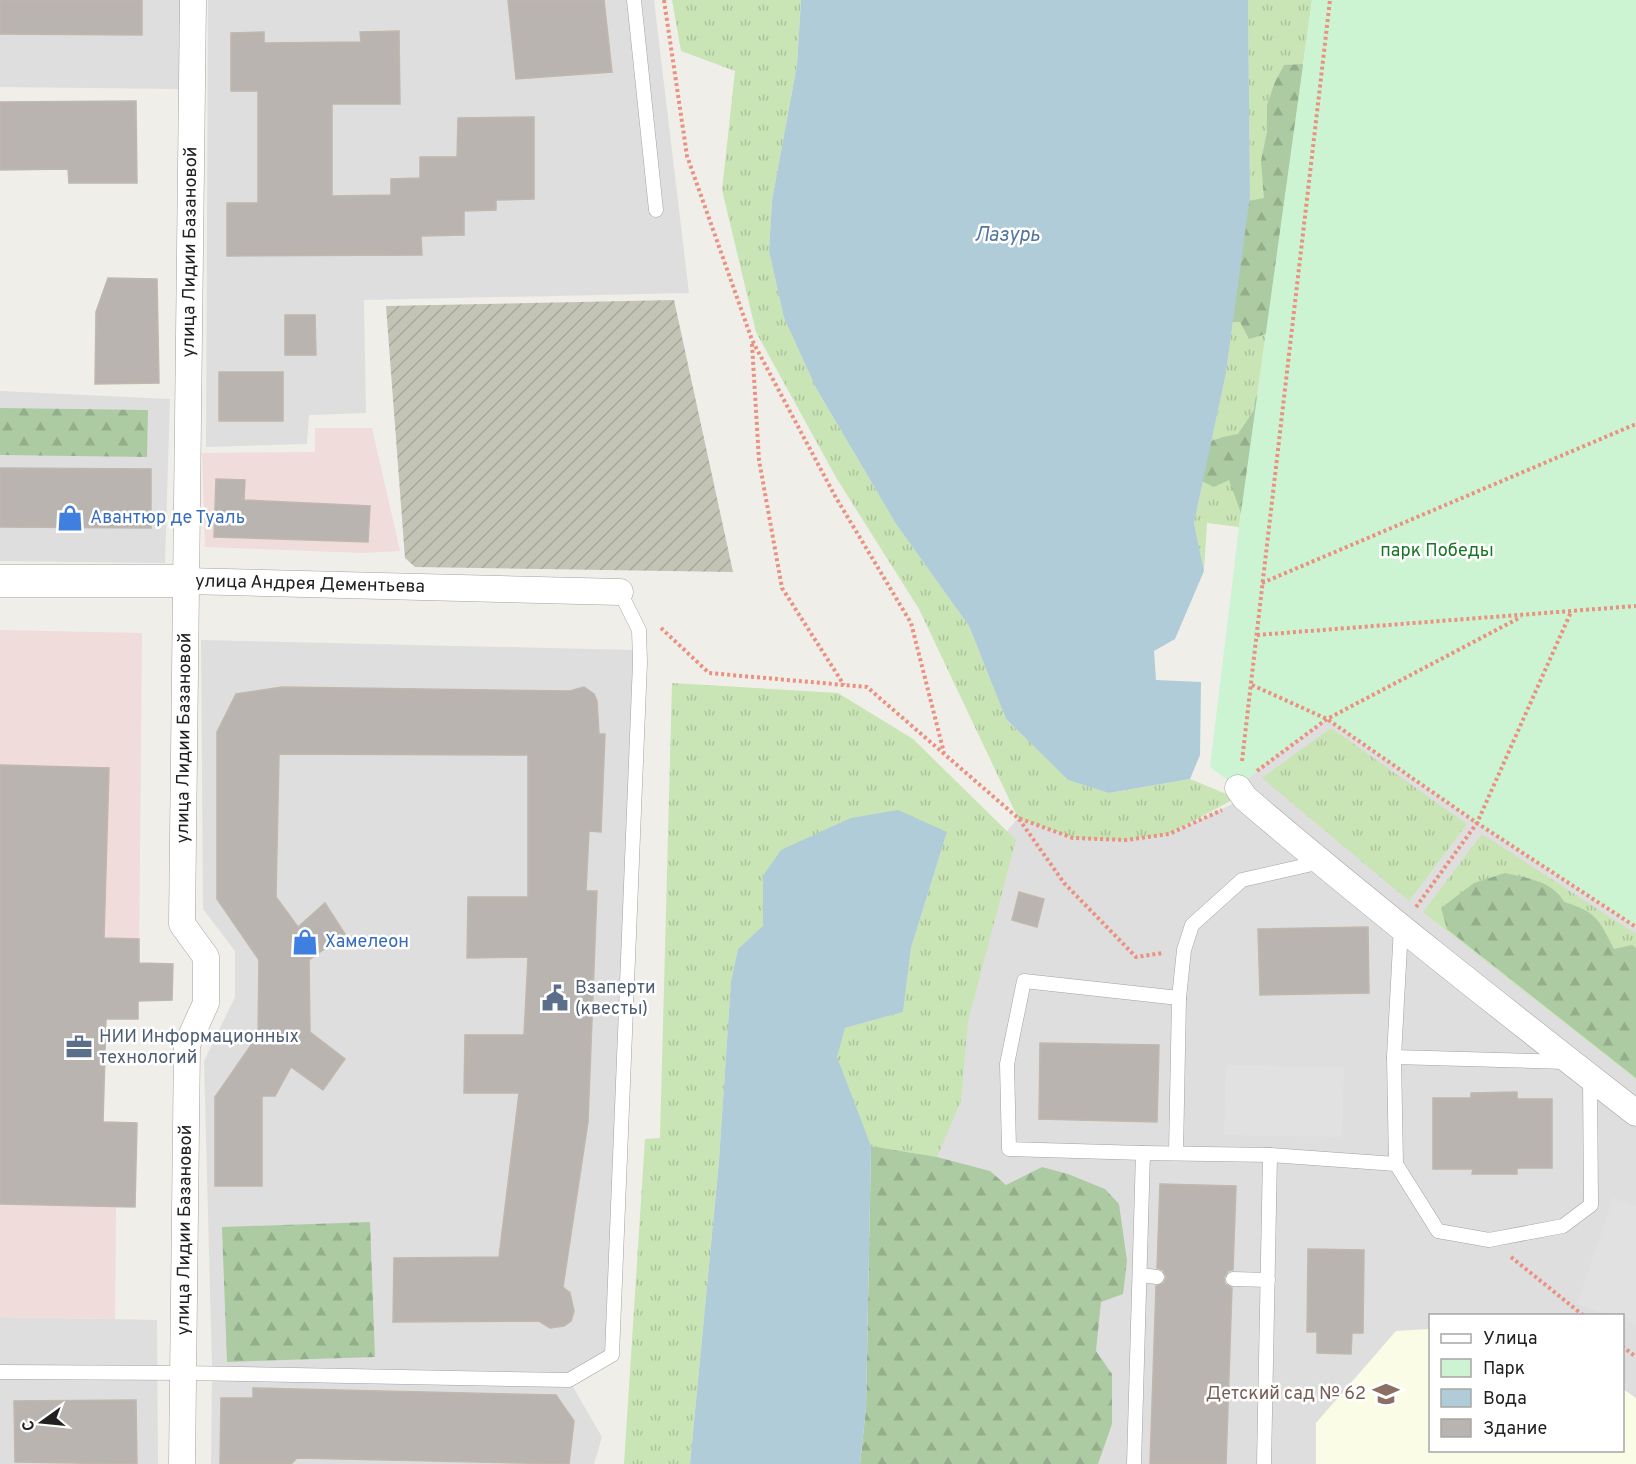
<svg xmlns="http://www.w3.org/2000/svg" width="1636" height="1464" font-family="Overpass,sans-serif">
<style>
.residential{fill:#dfdede;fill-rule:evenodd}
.commercial{fill:#efdcdb}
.education{fill:#fbfce6}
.construction{fill:url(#construction-furrows)}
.grass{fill:url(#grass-tufts)}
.forest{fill:url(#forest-firs)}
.park{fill:#ccf4d2}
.parking{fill:#e1e1e1}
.water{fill:#afccd8}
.building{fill:#b9b4af;stroke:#c0b7ad;stroke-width:1.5}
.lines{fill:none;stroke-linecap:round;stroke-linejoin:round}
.service-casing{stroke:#a2a2a2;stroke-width:15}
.minor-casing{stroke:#a2a2a2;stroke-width:27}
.tertiary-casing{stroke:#a2a2a2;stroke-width:33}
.path{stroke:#ea9180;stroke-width:4;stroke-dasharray:3 3;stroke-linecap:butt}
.service{stroke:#fff;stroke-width:14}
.minor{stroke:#fff;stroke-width:26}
.tertiary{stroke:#fff;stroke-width:32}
.labels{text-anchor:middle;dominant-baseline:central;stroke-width:5;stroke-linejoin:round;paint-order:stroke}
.street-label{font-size:18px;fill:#212121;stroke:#fff}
.shop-label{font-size:18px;fill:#366cbe;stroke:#fff;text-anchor:start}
.park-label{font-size:18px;fill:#197526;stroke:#fff}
.service-label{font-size:18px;fill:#4e5e75;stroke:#fff;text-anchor:start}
.education-label{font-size:18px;fill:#785e54;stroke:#fff;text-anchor:end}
.water-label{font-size:20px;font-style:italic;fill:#54759f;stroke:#fff}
</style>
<defs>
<pattern id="construction-furrows" width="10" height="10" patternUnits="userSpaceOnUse" patternTransform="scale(1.5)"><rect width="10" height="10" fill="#c3c4b5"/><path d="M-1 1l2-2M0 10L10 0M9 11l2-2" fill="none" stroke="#a7a89b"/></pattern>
<pattern id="grass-tufts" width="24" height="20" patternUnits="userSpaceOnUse" patternTransform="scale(1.5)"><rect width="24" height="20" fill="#c9e4b5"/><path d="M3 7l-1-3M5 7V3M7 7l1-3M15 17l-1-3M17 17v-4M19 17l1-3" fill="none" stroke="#acc39b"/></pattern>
<pattern id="forest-firs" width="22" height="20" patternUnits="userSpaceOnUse" patternTransform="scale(1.5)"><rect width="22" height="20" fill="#accba3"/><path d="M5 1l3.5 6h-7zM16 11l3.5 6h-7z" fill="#94ae8c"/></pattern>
</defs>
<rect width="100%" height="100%" fill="#f0eee9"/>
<g class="residential">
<polygon points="0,0 181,0 179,89 0,87"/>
<polygon points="208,0 654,0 689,293 364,300 366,413 309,415 307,444 206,447"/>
<polygon points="0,391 170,399 165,563 0,561"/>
<polygon points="201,640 633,650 612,1355 569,1380 602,1437 594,1464 211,1464 212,1367 204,1061 235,997 235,951 203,909"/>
<path d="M1327 719 1477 823 1636 927V1464H897L940 908 1018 818 1073 838 1169 834 1245 798 1238 788 1267 762ZM1430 1316H1622V1450H1430Z"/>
<polygon points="0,1317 157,1320 158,1464 0,1464"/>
</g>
<g class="commercial">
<polygon points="315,428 372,428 400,551 363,553 205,547 202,453 315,452"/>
<polygon points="0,630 142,633 139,963 173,964 172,1000 138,1001 138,1019 106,1019 103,1121 137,1123 135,1207 116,1207 115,1319 0,1317"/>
</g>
<polygon class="education" points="1430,1329 1430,1450 1622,1450 1623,1389 1636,1398 1636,1464 1316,1464 1316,1423 1396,1331"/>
<polygon class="construction" points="674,300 733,572 415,567 405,558 386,306"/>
<g class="grass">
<polygon points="672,0 801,0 797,65 772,200 769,251 784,318 816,388 896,524 969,626 1006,719 1068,780 1110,793 1190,779 1236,798 1169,834 1126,840 1073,838 1018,818 919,609 837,479 756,332 722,190 735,71 681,51"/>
<polygon points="1248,0 1312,0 1239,527 1207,523 1204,571 1194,523 1226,373 1250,196"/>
<polygon points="672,683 838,693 913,739 1016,840 968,1021 961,1101 937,1157 871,1146 836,1057 845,1028 903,1012 911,948 947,832 763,876 763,927 738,949 731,981 719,1161 690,1464 624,1464 645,1139 660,1138"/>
<polygon points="1331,728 1467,824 1409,901 1262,778"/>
<polygon points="1482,834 1636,934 1636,1079 1423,912"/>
</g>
<g class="forest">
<polygon points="1307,64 1273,332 1249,339 1240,322 1221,322 1238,203 1264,198 1261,161 1267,132 1267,105 1275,82 1284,65"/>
<polygon points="1264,382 1241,513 1229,480 1214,487 1196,478 1200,445 1223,437 1238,434 1254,410 1255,399"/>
<polygon points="0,408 148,410 147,457 0,455"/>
<path d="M1505 873C1527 878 1553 881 1564 902 1597 912 1599 920 1614 949L1632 945 1636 948V1078L1447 929 1441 908 1474 883Z"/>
<polygon points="871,1146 937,1157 990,1171 1006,1185 1042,1167 1068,1174 1105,1189 1119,1204 1127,1261 1123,1294 1101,1302 1096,1351 1112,1374 1112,1424 1098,1464 860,1464 866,1408"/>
<polygon points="370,1222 375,1357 227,1362 222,1227"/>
</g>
<polygon class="park" points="1312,0 1636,0 1636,927 1477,823 1327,719 1267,762 1238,788 1210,767 1239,527"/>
<g class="parking">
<polygon points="1226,1065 1344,1067 1342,1137 1224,1135"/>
<polygon points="1613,1198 1636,1206 1636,1325 1623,1320 1622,1316 1609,1315 1577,1304"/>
</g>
<g class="water">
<polygon points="801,0 1248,0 1250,196 1226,373 1194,523 1204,571 1175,639 1154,651 1156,680 1201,682 1200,755 1190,779 1109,793 1068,780 1006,719 969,626 896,524 816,388 784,318 769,251 772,200 797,65"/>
<polygon points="898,810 947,832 911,948 903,1012 845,1028 837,1057 871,1146 866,1408 860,1464 690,1464 719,1161 731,981 738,949 763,926 763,876 781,850 851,818"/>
</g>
<g class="building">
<polygon points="0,0 142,0 142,35 0,34"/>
<polygon points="508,0 604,0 612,72 516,79"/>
<polygon points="399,31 400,104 332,104 332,196 391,195 391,179 420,178 420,157 457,157 458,118 534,117 534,199 496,200 496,210 464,211 464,235 421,236 422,255 227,256 227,203 258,203 258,91 231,91 231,33 264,32 264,43 361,42 360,32"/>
<polygon points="136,101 137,183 69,183 68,169 0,170 0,102"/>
<polygon points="108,278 157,279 159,383 95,384 96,312"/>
<polygon points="285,315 315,315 316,355 285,355"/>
<rect x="219" y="372" width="64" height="49"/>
<polygon points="0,468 151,469 151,528 0,527"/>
<polygon points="216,479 245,480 244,500 370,506 368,542 214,537"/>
<polygon points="282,687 570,691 584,687 594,694 597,701 599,734 605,734 601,832 589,831 586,891 597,891 588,1122 563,1287 570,1293 574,1311 571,1321 564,1326 550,1328 539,1321 393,1322 394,1258 499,1257 519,1093 464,1093 465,1035 524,1035 528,957 467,958 468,897 528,897 528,755 279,754 276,897 298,927 325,903 345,934 309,960 310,1032 345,1059 323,1090 291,1067 275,1096 262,1096 262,1186 215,1186 215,1097 258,1035 259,960 217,899 217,732 236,694"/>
<polygon points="0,765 109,768 104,938 139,939 139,963 173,964 172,1000 138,1001 138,1019 106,1019 103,1122 137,1123 135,1207 0,1204"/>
<polygon points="1019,892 1044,899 1037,927 1012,920"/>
<polygon points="1368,927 1369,993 1260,995 1258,929"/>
<polygon points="1040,1043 1159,1045 1157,1122 1039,1119"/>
<polygon points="1517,1092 1517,1099 1552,1099 1552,1168 1517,1168 1517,1174 1472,1174 1473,1169 1433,1169 1433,1098 1471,1098 1471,1093"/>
<polygon points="1160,1184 1236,1186 1233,1270 1228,1271 1224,1278 1225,1284 1232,1288 1226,1464 1150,1464 1156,1286 1164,1283 1166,1277 1163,1270 1157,1268"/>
<polygon points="1308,1249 1364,1250 1363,1333 1352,1333 1351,1354 1317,1353 1317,1332 1307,1332"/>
<polygon points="253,1388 556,1395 574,1421 569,1464 297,1458 291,1464 220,1464 221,1398 253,1398"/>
<polygon points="136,1400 137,1464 15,1462 14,1401"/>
</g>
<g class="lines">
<g class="service-casing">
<g id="service">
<polyline points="634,0 656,210"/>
<polyline points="1394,1057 1567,1062"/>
<polyline points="1143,1153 1009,1149 1007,1064 1024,981 1179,998"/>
<polyline points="1176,1153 1179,998 1184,950 1192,925 1242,880 1321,862"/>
<polyline points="1396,1164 1438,1231 1489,1240 1563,1226 1591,1205 1590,1077"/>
<polyline points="1140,1275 1157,1277"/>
<polyline points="1233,1279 1268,1280"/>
<polyline points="0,1372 182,1373 569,1380 612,1355 640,662 639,630 620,592"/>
<polyline points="1134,1464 1143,1153 1270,1155 1396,1164 1394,1057 1401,927"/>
<polyline points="1264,1464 1270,1155"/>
</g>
</g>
<g class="minor-casing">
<g id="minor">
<path id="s1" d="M186 581 620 592"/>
<path d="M1238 788 1245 798C1373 907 1504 1010 1636 1113"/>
<path id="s2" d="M182 1464 187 1045 206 1003V957L182 924 193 0"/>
</g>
</g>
<g class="tertiary-casing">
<polyline id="tertiary" points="0,581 186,581"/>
</g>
<g class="path">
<polyline points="664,0 687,156 752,340 835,496 911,623 944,753"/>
<polyline points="752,344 759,460 782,588 844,685"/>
<polyline points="1262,583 1636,424"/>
<polyline points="661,628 709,673 867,687 1018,818 1073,838 1126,840 1169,834 1222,810"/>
<polyline points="1257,635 1636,606"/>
<polyline points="1252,685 1327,719 1477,823 1636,927"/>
<polyline points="1242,761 1330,0"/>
<polyline points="1257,771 1327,719 1521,617"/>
<polyline points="1019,819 1064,883 1136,957 1163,953"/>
<polyline points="1416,907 1477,823 1571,612"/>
<polyline points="1511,1257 1584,1316"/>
<polyline points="1622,1346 1636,1357"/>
</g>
<use href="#service" class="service"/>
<use href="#minor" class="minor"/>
<use href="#tertiary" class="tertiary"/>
</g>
<defs>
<g id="shop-bare" transform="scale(2.07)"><path d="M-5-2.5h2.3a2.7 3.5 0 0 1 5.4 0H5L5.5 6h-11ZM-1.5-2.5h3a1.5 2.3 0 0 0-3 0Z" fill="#3f7fe0" stroke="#fff" stroke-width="2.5" paint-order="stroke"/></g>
<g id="civic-bare" transform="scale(2.07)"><path d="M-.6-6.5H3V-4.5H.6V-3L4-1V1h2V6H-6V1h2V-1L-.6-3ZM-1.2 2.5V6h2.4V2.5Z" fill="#5c6f8a" stroke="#fff" stroke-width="2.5" paint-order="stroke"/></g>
<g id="office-bare" transform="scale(2.07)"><path d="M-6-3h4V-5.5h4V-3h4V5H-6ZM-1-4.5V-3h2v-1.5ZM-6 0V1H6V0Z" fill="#5c6f8a" stroke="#fff" stroke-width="2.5" paint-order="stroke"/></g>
<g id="school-bare" transform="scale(2.07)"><path d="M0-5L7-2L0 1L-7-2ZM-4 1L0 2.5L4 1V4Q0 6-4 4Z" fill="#8d6e63" stroke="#fff" stroke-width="2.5" paint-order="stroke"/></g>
</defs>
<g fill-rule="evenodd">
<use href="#shop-bare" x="70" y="518"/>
<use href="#shop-bare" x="305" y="942"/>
<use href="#civic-bare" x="555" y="998"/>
<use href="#office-bare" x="79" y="1047"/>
<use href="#school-bare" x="1386" y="1394"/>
</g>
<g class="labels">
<g class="street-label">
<text stroke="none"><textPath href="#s2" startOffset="1224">улица Лидии Базановой</textPath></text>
<text stroke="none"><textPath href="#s1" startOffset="124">улица Андрея Дементьева</textPath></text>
<text stroke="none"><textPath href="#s2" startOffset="738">улица Лидии Базановой</textPath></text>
<text stroke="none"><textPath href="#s2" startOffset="234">улица Лидии Базановой</textPath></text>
</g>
<g class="shop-label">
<text x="90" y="518">Авантюр де Туаль</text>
<text x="325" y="942">Хамелеон</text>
</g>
<g class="park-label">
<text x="1437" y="551">парк Победы</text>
</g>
<g class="service-label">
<text x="575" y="988">Взаперти<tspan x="575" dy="21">(квесты)</tspan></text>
<text x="99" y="1037">НИИ Информационных<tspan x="99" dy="21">технологий</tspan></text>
</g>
<g class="education-label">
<text x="1366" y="1394">Детский сад № 62</text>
</g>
<g class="water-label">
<text x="1007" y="236">Лазурь</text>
</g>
</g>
<rect x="1429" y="1314" width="195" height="138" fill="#ffffff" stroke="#a6a6a6" stroke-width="1.5"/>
<rect x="1441" y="1334" width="30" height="9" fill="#ffffff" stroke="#a6a6a6" stroke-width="1.5"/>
<text x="1483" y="1344" font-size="18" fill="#212121">Улица</text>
<rect x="1441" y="1359" width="30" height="18" fill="#ccf4d2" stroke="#a6a6a6" stroke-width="1.5"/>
<text x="1483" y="1374" font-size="18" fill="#212121">Парк</text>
<rect x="1441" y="1389" width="30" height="18" fill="#afccd8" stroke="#a6a6a6" stroke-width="1.5"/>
<text x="1483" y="1404" font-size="18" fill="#212121">Вода</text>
<rect x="1441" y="1419" width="30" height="18" fill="#b9b4af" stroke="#a6a6a6" stroke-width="1.5"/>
<text x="1483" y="1434" font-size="18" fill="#212121">Здание</text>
<g transform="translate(42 1422) rotate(255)" stroke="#ffffff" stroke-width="4.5" paint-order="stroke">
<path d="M0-4.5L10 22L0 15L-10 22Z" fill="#212121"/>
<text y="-9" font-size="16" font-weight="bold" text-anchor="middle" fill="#212121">С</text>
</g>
</svg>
